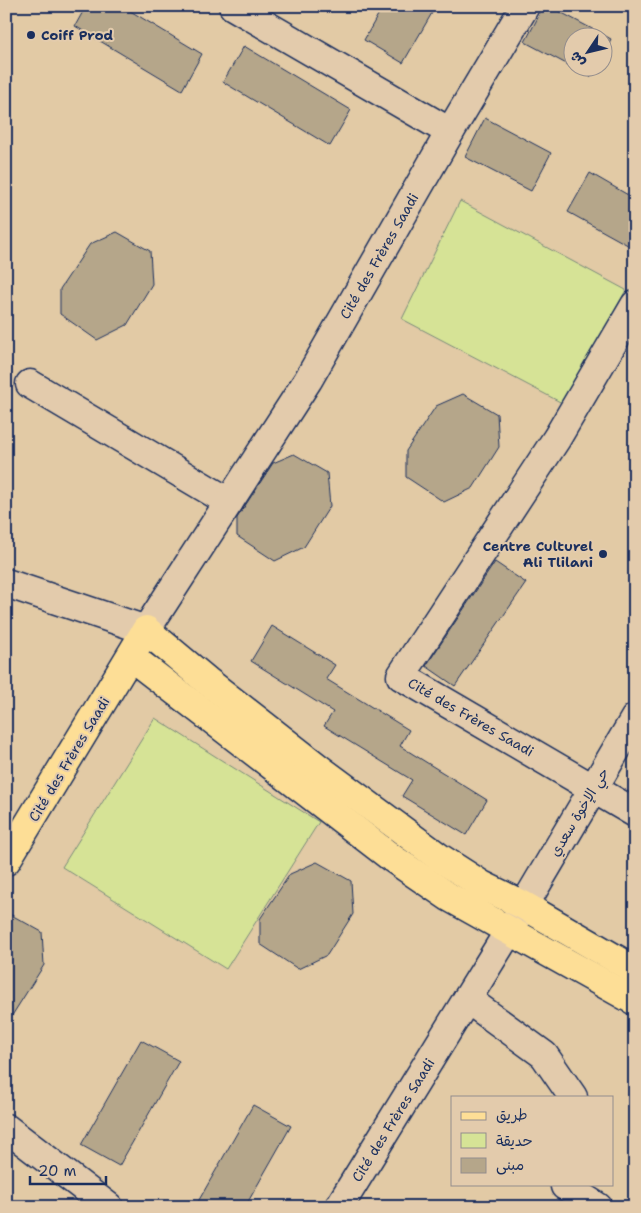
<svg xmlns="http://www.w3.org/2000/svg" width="641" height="1213" font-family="'Shantell Sans','Playpen Sans Arabic',sans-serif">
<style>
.green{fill:#d6e396;stroke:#78897a}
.building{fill:#b5a68a;stroke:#1b2f5e}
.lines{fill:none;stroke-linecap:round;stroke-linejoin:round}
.minor-casing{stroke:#1b2f5e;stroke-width:31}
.major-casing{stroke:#1b2f5e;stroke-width:31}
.minor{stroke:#e3cbac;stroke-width:28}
.major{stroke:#fdde96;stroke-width:28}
.poi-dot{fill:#1b2f5e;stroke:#e3cbac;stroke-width:2}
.labels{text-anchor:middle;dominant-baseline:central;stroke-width:4;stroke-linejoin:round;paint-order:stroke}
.poi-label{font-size:14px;font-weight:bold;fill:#1b2f5e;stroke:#e3cbac;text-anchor:start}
.street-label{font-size:14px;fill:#1b2f5e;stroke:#e3cbac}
</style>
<rect width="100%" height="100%" fill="#e2caa5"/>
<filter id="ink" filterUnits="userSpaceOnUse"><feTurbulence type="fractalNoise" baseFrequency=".02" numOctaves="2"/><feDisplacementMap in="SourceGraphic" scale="10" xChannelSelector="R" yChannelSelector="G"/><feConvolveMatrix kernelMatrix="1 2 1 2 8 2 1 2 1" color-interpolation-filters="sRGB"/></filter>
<g filter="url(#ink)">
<g class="green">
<polygon points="460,201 626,290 564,404 402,319"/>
<polygon points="155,718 319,822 226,969 62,867"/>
</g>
<g class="building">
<polygon points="86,6 122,6 202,54 182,90 75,26"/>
<polygon points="383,6 436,6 403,63 364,40"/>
<polygon points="544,6 549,6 611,39 604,53 604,38 574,38 574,68 596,68 591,77 525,42"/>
<polygon points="244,46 351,110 330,146 223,82"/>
<polygon points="485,118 551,153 531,191 465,157"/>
<polygon points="590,173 635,199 635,249 568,212"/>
<polygon points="117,232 150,251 152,284 127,325 97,340 60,314 60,289 90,244"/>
<polygon points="463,394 497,414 499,447 473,488 444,502 406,477 406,451 436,406"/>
<polygon points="294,454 327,473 330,506 304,547 275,561 237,536 237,518 273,463"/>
<polygon points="495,562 526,583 455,686 426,666"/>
<polygon points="272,626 335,665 326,679 409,730 400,746 487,800 466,835 402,796 412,780 324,726 333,712 251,661"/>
<polygon points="317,862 351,881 353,914 327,955 298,969 260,944 260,919 290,874"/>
<polygon points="6,912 42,932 44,965 6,1025"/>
<polygon points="141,1040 179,1061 119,1166 81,1145"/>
<polygon points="253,1105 291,1126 245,1207 195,1207"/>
</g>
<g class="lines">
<g class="minor-casing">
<g id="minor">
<polyline points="233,6 450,132"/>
<polyline points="635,305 557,438 401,676 635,813"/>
<polyline points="30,384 229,502"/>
<polyline points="6,583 146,630 308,380 450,132 525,6"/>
<polyline points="467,999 544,1055 573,1097"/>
<polyline points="6,1128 109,1207"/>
<polyline points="566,1184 565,1186 598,1207"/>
<polyline points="339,1207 509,931 635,718"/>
</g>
</g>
<g class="major-casing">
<g id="major">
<polyline points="131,657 392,858 449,897 635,1001"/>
<polyline points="6,861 146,630 207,681 321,770 440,858 482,885 523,905 635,970"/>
</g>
</g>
<use href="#minor" class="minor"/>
<use href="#major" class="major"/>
</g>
</g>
<g class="poi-dot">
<circle cx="31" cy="35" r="5"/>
<circle cx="603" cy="554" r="5"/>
</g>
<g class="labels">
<g class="poi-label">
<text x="41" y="35">Coiff Prod</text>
<text x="593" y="546" text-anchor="end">Centre Culturel<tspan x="593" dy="16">Ali Tlilani</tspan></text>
</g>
<g class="street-label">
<text transform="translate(379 256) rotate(-60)">Cité des Frères Saadi</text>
<text transform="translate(471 717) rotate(30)">Cité des Frères Saadi</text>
<text transform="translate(69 759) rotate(-59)">Cité des Frères Saadi</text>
<text transform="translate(579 812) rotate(-59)">حي الإخوة سعدي</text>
<text transform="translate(393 1120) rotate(-58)">Cité des Frères Saadi</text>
</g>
</g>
<rect width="641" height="1213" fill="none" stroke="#e3cbac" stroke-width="25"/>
<rect x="12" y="12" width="616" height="1188" fill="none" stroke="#1b2f5e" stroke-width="2" filter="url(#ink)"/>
<rect x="451" y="1096" width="162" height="90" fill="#e3cbac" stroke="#938d8d"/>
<rect x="461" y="1112" width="25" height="8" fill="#fdde96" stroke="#938d8d"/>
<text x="496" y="1120" font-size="15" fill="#1b2f5e">طريق</text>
<rect x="461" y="1133" width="25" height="15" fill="#d6e396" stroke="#938d8d"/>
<text x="496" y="1146" font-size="15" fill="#1b2f5e">حديقة</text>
<rect x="461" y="1158" width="25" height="15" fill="#b5a68a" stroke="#938d8d"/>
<text x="496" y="1170" font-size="15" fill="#1b2f5e">مبنى</text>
<g transform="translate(588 52) rotate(235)"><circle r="24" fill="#e3cbac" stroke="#938d8d"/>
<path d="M0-4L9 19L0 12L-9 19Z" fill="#1b2f5e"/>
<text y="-8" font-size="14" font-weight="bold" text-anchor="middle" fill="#1b2f5e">ش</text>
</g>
<path d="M30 1176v8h76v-8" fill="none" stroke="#1b2f5e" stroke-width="2.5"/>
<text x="38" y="1176" font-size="15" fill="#1b2f5e" stroke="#e3cbac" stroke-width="4" paint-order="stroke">20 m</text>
</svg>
